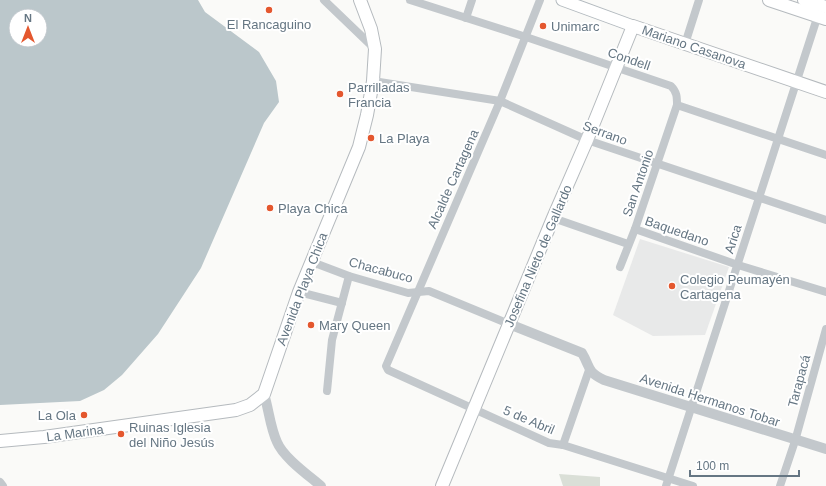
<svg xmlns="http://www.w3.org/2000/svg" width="826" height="486" font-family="Helvetica,sans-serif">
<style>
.built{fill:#e8e9e9}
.green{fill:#dadfd7}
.water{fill:#bbc7cb;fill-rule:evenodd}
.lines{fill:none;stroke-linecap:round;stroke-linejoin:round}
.secondary-casing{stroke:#b3babf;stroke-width:13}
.primary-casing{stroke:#b5babe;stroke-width:14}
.minor{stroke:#c3c8cc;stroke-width:8}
.tertiary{stroke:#c3c8cc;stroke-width:10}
.secondary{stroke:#fff;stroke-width:11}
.primary{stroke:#fff;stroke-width:12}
.poi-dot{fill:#e4572e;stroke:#fff;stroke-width:1.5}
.labels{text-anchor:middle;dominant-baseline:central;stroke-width:4;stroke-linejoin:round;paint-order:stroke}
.poi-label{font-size:13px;fill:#657683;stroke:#fff;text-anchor:start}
.street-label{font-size:13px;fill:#657683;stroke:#fff}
</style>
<rect width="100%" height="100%" fill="#fafaf8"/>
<polygon class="built" points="640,239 729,267 705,335 653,336 613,315"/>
<polygon class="green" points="559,474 600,477 600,486 563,486"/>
<path class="water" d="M0 0H198L205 12 259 52 276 81 279 102 264 123 201 268 158 334 122 375 104 390 80 401 0 405ZM16 16H40V40H16Z"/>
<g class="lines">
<g class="secondary-casing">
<polyline id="secondary" points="562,0 633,26"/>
</g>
<g class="primary-casing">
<g id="primary">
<polyline points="769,0 826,19"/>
<polyline points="804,0 826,7"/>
<polyline points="0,441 44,437 236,410 250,405 264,394 299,292 359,147 367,115 373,81 375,49 371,29 360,0"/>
<polyline points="442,486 553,218 587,140 633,26 826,92"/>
</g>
</g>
<g class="minor">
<polyline points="324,0 375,49"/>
<path d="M410 0 526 37 671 86C677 92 677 97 677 105L635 229 620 267"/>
<polyline points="540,0 500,101 386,366 388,370 549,443 563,445 693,486"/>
<polyline points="466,18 472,0"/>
<polyline points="685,44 699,0"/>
<polyline points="373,81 500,101 587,140 826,220"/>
<polyline points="677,105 826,155"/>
<polyline points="553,218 628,244"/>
<polyline points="635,229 738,265 826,292"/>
<polyline points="312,262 349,276 408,293 429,291 509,324"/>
<polyline points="299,292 342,303"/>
<polyline points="327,391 332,340 349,276"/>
<polyline points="563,445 589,370"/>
<polyline points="0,482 3,486"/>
<polyline points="666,486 819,12"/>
<polyline points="780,486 795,441 826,329"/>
</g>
<g class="tertiary">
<path d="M509 324 582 353C591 368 586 371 604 380L826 449"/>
<path d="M264 394C269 410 270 427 277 442 283 457 308 475 321 486"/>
</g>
<use href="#secondary" class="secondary"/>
<use href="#primary" class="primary"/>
</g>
<g class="poi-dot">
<circle cx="269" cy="10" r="4"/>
<circle cx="543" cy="26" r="4"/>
<circle cx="340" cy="94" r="4"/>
<circle cx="371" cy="138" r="4"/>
<circle cx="270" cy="208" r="4"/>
<circle cx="672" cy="286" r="4"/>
<circle cx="311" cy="325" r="4"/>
<circle cx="84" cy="415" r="4"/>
<circle cx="121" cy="434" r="4"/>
</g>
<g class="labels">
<g class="poi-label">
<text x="269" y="24" text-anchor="middle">El Rancaguino</text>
<text x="551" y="26">Unimarc</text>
<text x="348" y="87">Parrilladas<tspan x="348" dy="15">Francia</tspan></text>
<text x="379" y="138">La Playa</text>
<text x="278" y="208">Playa Chica</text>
<text x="680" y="279">Colegio Peumayén<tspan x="680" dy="15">Cartagena</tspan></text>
<text x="319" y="325">Mary Queen</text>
<text x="76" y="415" text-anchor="end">La Ola</text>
<text x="129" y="427">Ruinas Iglesia<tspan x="129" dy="15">del Niño Jesús</tspan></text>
</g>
<g class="street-label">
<text transform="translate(694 47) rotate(19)">Mariano Casanova</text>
<text transform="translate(629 59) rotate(19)">Condell</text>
<text transform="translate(605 133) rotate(20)">Serrano</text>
<text transform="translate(453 179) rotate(-66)">Alcalde Cartagena</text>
<text transform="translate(638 183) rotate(-71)">San Antonio</text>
<text transform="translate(677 231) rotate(19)">Baquedano</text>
<text transform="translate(733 239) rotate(-72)">Arica</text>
<text transform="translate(538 256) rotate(-67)">Josefina Nieto de Gallardo</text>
<text transform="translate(381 270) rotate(15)">Chacabuco</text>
<text transform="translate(302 289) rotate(-69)">Avenida Playa Chica</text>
<text transform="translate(799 381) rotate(-75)">Tarapacá</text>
<text transform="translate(710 400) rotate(18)">Avenida Hermanos Tobar</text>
<text transform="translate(529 420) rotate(23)">5 de Abril</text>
<text transform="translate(75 433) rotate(-8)">La Marina</text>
</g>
</g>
<g transform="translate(28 28)"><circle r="19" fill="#ffffff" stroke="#c1c8cd"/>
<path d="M0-3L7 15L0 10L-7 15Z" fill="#e4572e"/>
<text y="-6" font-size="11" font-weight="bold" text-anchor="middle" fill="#657683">N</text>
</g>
<path d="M690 470v6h109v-6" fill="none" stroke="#657683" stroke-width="2"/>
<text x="696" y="470" font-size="12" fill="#657683" stroke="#ffffff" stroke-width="3" paint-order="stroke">100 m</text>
</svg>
